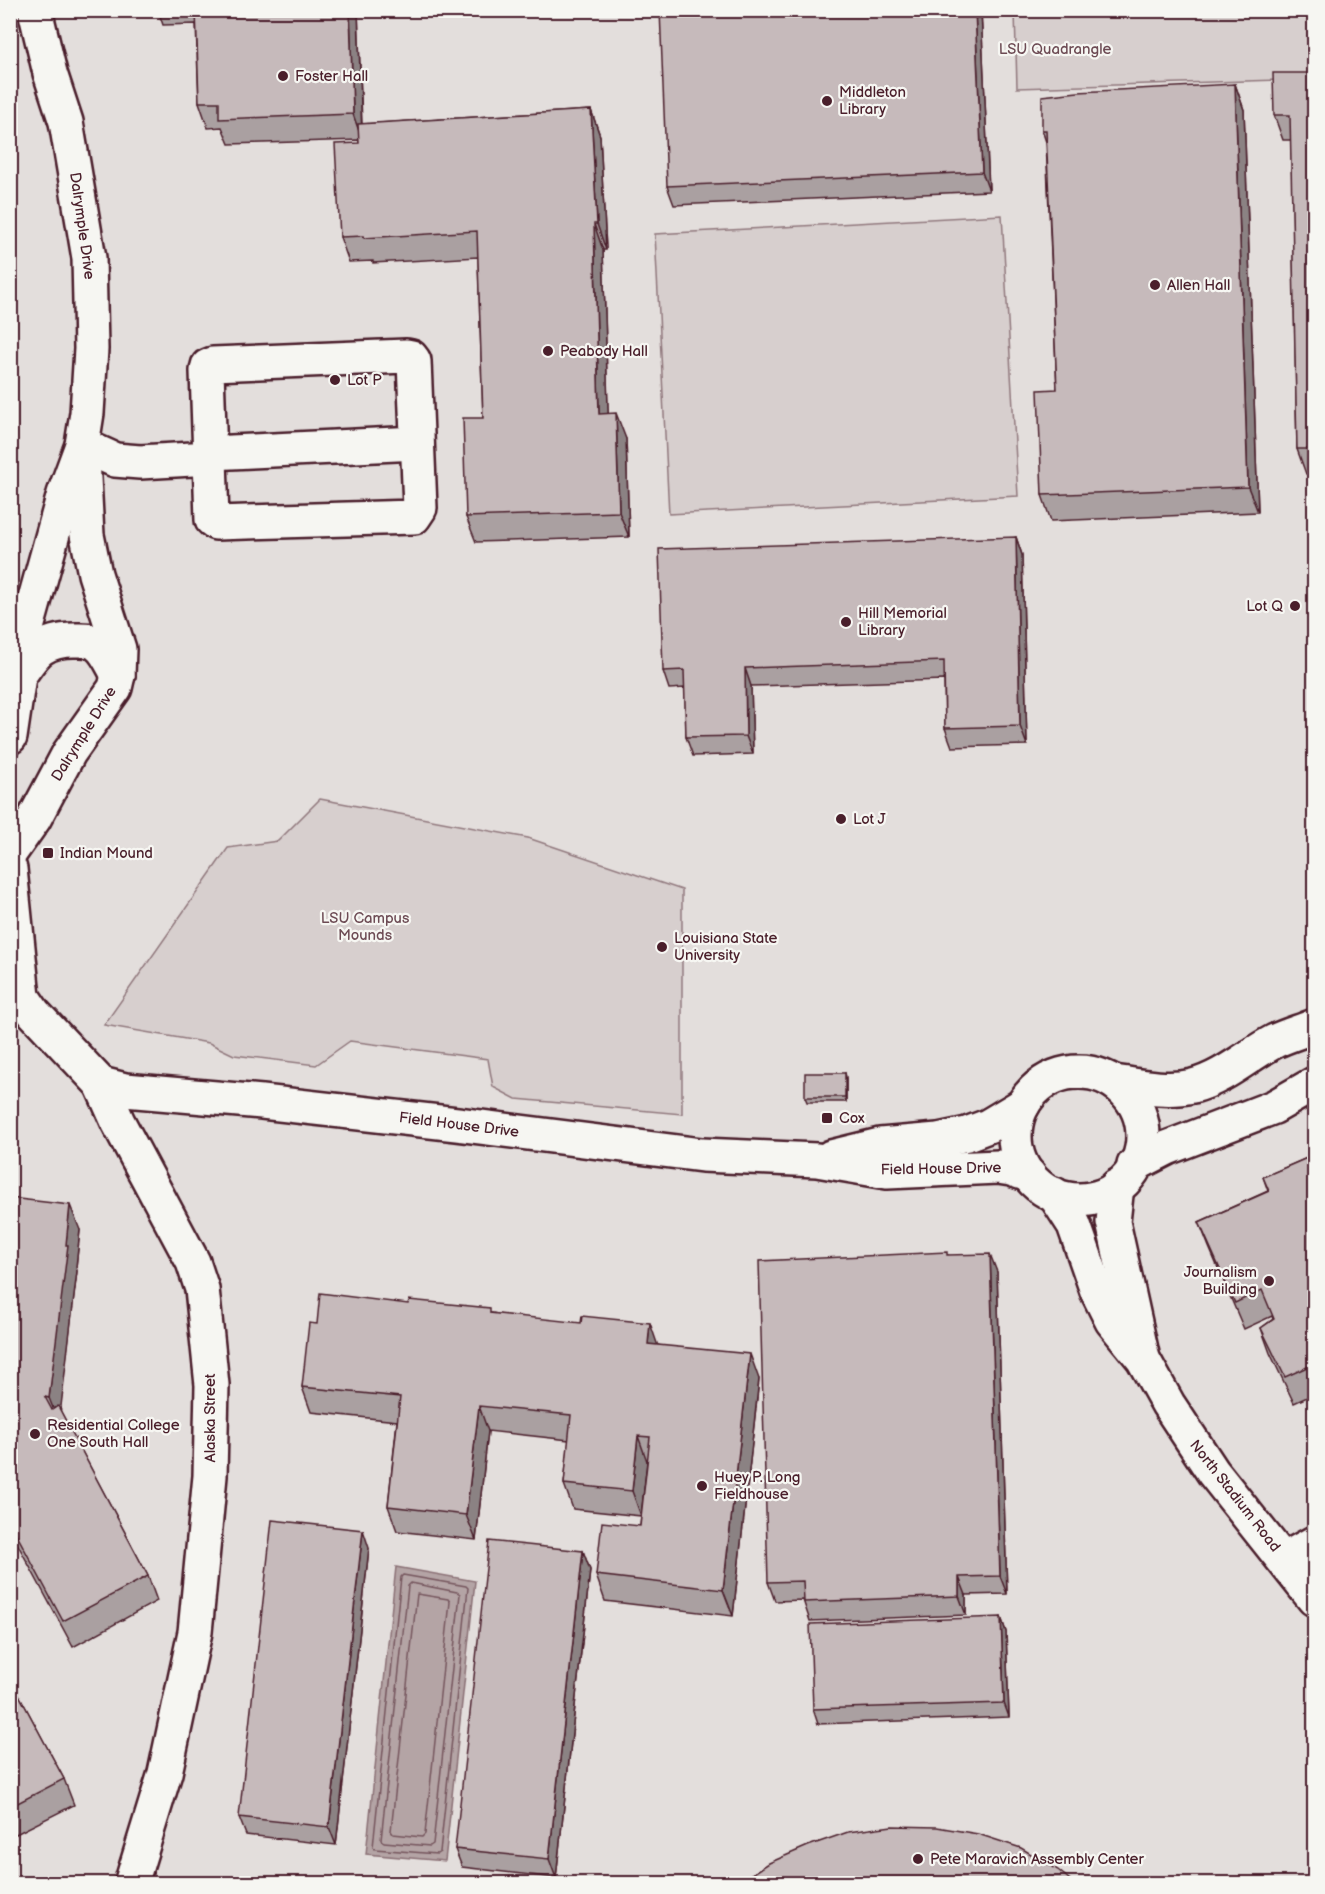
<svg xmlns="http://www.w3.org/2000/svg" width="1325" height="1894" font-family="'Balsamiq Sans',sans-serif">
<style>
.built{fill:#e3dedc}
.green{fill:#d7cfce;stroke:#90777c;stroke-width:1.5}
.water{fill:#b4a4a5;stroke:#8a6f74;stroke-width:1.5}
.lines{fill:none;stroke-linecap:round;stroke-linejoin:round}
.shore{stroke:#74545c;stroke-width:1.5}
.minor-casing{stroke:#4a1f2b;stroke-width:38}
.minor{stroke:#f6f6f2;stroke-width:33}
.wall{fill:#aaa0a1;stroke:#4a1f2b;stroke-width:1.5}
.shaded-wall{fill:#8b8283;stroke:#4a1f2b;stroke-width:1.5}
.building{fill:#c6babb;stroke:#4a1f2b;stroke-width:1.5}
.poi-dot{fill:#4a1f2b;stroke:#f6f6f2;stroke-width:2}
.labels{text-anchor:middle;dominant-baseline:central;stroke-width:4.5;stroke-linejoin:round;paint-order:stroke}
.park-label{font-size:15px;fill:#6d4b54;stroke:#f6f6f2}
.poi-label{font-size:15px;fill:#4a1f2b;stroke:#f6f6f2;text-anchor:start}
.street-label{font-size:15px;fill:#4a1f2b;stroke:#f6f6f2}
</style>
<rect width="100%" height="100%" fill="#efedea"/>
<filter id="ink" filterUnits="userSpaceOnUse"><feTurbulence type="fractalNoise" baseFrequency=".0167" numOctaves="2"/><feDisplacementMap in="SourceGraphic" scale="12" xChannelSelector="R" yChannelSelector="G"/><feConvolveMatrix kernelMatrix="1 2 1 2 8 2 1 2 1" color-interpolation-filters="sRGB"/></filter>
<g filter="url(#ink)">
<rect class="built" x="11" y="11" width="1303" height="1872"/>
<g class="green">
<polygon points="1015,11 1314,11 1314,79 1017,88"/>
<polygon points="1002,215 1018,496 669,514 655,234"/>
<polygon points="320,799 528,838 682,890 682,1114 516,1099 493,1087 488,1059 350,1041 316,1065 234,1055 209,1043 104,1025 228,848 278,841"/>
</g>
<polygon class="water" points="396,1567 475,1581 445,1861 366,1854"/>
<g class="lines">
<g class="shore">
<polygon points="403,1575 466,1586 468,1588 440,1852 437,1854 375,1849 373,1847 401,1577"/>
<polygon points="411,1583 457,1592 460,1594 433,1844 430,1846 384,1842 381,1840 408,1586"/>
<polygon points="417,1594 448,1599 450,1602 425,1834 422,1837 393,1834 391,1831"/>
</g>
<g class="minor-casing">
<g id="minor">
<polyline points="82,445 115,460 140,462 210,458 207,371 208,366 213,364 406,356 411,357 414,361 420,508 414,517 216,523 212,520 210,458"/>
<polyline points="210,453 417,443"/>
<path d="M19 676C35 652 43 640 74 640 82 640 90 639 97 644 107 651 112 665 118 675"/>
<polyline points="10,737 25,635 64,494 82,445 87,413 91,349 89,258 66,122 50,73 35,10"/>
<polyline points="10,853 34,819 69,753 115,688 118,675 119,649 95,574 87,535 83,459"/>
<polyline points="10,869 23,997 34,1013 101,1084 118,1122 193,1262 202,1289 212,1385 210,1476 195,1632 165,1773 131,1884"/>
<circle cx="1079" cy="1136" r="64"/>
<path d="M1115 1082C1140 1086 1167 1092 1193 1086 1224 1078 1248 1055 1275 1041 1288 1035 1302 1031 1314 1026"/>
<polyline points="101,1084 125,1090 262,1102 457,1124 702,1155 817,1160 887,1172 998,1167 1011,1169 1029,1175"/>
<polyline points="831,1157 880,1145 938,1140 967,1134 988,1126 1023,1105"/>
<polyline points="1134,1165 1167,1148 1274,1107 1314,1084"/>
<polyline points="1117,1186 1113,1222 1142,1354"/>
<polyline points="1054,1194 1074,1225 1097,1291 1112,1321 1143,1359 1168,1404 1213,1472 1314,1599"/>
<polyline points="1285,1559 1314,1543"/>
</g>
</g>
<use href="#minor" class="minor"/>
</g>
<g class="wall">
<polygon points="158,10 358,10 362,124 591,110 600,136 606,250 603,250 608,413 626,439 629,537 476,542 466,517 483,418 478,257 373,263 373,261 349,262 340,237 359,143 359,140 229,144 222,127 208,128 199,102 196,24 163,25"/>
<polygon points="981,10 989,191 674,205 667,186"/>
<polygon points="1314,73 1314,474 1306,474 1297,449 1291,140 1283,140 1274,115"/>
<polygon points="1235,84 1244,110 1258,512 1051,521 1042,495 1057,389 1046,142 1042,130"/>
<polygon points="1016,537 1022,555 1027,745 952,747 945,728 944,680 751,686 753,754 693,756 686,737 685,688 669,689 663,671"/>
<polygon points="845,1073 846,1078 846,1102 807,1102 805,1097"/>
<polygon points="1314,1155 1314,1394 1294,1403 1270,1353 1261,1328 1273,1319 1272,1316 1244,1329 1209,1247 1199,1222 1268,1191 1263,1177"/>
<polygon points="10,1198 80,1230 76,1267 77,1271 60,1410 148,1576 157,1601 73,1647 10,1530"/>
<polygon points="948,1255 997,1272 1007,1594 966,1595 966,1615 810,1621 803,1600 775,1601 768,1582"/>
<polygon points="492,1313 658,1345 759,1379 733,1616 605,1601 596,1575 640,1526 641,1516 573,1509 564,1484 569,1440 488,1431 476,1540 397,1531 388,1506 397,1421 311,1412 302,1387 317,1324"/>
<polygon points="369,1548 336,1845 246,1835 239,1817"/>
<polygon points="583,1551 590,1570 556,1878 462,1867 455,1849"/>
<polygon points="1001,1617 1006,1632 1009,1717 818,1724 813,1709"/>
<polygon points="10,1678 64,1779 74,1805 10,1837"/>
</g>
<g class="shaded-wall">
<polygon points="350,10 358,10 362,140 353,114"/>
<polygon points="975,10 981,10 989,191 982,172"/>
<polygon points="1235,84 1244,110 1258,512 1248,487"/>
<polygon points="591,110 600,136 606,250 597,224"/>
<polygon points="594,224 603,250 609,439 599,414"/>
<polygon points="616,413 626,439 629,537 619,512"/>
<polygon points="1016,537 1022,555 1027,745 1020,726"/>
<polygon points="745,668 751,686 753,754 746,736"/>
<polygon points="845,1073 846,1078 846,1102 845,1097"/>
<polygon points="70,1205 80,1230 76,1267 77,1271 59,1423 49,1398"/>
<polygon points="990,1254 997,1272 1007,1594 1000,1576"/>
<polygon points="650,1323 659,1349 648,1344"/>
<polygon points="750,1354 759,1379 733,1616 723,1590"/>
<polygon points="479,1406 488,1431 476,1540 466,1515"/>
<polygon points="638,1436 647,1461 641,1516 632,1491"/>
<polygon points="363,1530 369,1548 336,1845 329,1827"/>
<polygon points="583,1551 590,1570 556,1878 549,1859"/>
<polygon points="959,1577 966,1595 966,1615 959,1596"/>
<polygon points="1001,1617 1006,1632 1009,1717 1004,1703"/>
</g>
<g class="building">
<polygon points="196,10 350,10 353,114 219,119 219,102 199,102"/>
<polygon points="660,10 975,10 982,172 667,186"/>
<polygon points="1273,73 1314,73 1314,449 1297,449 1290,115 1274,115"/>
<polygon points="1235,84 1248,487 1042,495 1038,390 1057,389 1046,130 1042,130 1042,96 1078,92"/>
<polygon points="591,110 597,224 594,224 599,414 616,413 619,512 466,517 463,418 483,418 477,231 364,238 364,236 340,237 335,144 359,143 358,124"/>
<polygon points="1016,537 1020,726 945,728 944,661 745,668 746,736 686,737 684,670 663,671 659,549"/>
<polygon points="1312,948 1314,948 1314,977"/>
<rect x="805" y="1073" width="40" height="24"/>
<polygon points="1314,1155 1314,1364 1285,1377 1261,1328 1274,1319 1262,1290 1235,1303 1199,1222 1269,1191 1263,1177"/>
<polygon points="10,1198 70,1205 66,1245 68,1245 49,1398 45,1397 52,1410 58,1406 148,1576 63,1621 10,1522"/>
<polygon points="947,1252 947,1255 990,1254 1000,1576 959,1577 959,1596 804,1602 803,1581 768,1582 759,1261"/>
<polygon points="320,1293 408,1304 409,1300 490,1308 490,1313 581,1323 582,1316 650,1323 648,1344 750,1354 723,1590 596,1575 602,1522 640,1526 650,1437 638,1436 632,1491 564,1484 571,1415 479,1406 466,1515 388,1506 400,1397 302,1387 309,1323 317,1324"/>
<polygon points="272,1520 363,1530 329,1827 239,1817"/>
<polygon points="489,1541 583,1551 549,1859 455,1849"/>
<polygon points="1001,1617 1004,1703 813,1709 810,1624"/>
<polygon points="10,1678 64,1779 10,1807"/>
<polygon points="892,1826 937,1827 978,1834 1021,1848 1058,1870 1075,1884 737,1884 769,1863 808,1846 848,1832"/>
</g>
</g>
<g class="poi-dot">
<circle cx="283" cy="76" r="6"/>
<circle cx="827" cy="101" r="6"/>
<circle cx="1155" cy="285" r="6"/>
<circle cx="548" cy="351" r="6"/>
<circle cx="335" cy="380" r="6"/>
<circle cx="1295" cy="606" r="6"/>
<circle cx="846" cy="622" r="6"/>
<circle cx="841" cy="819" r="6"/>
<rect x="42" y="847" width="12" height="12" rx="3"/>
<circle cx="662" cy="947" r="6"/>
<rect x="821" y="1112" width="12" height="12" rx="3"/>
<circle cx="1269" cy="1281" r="6"/>
<circle cx="35" cy="1434" r="6"/>
<circle cx="702" cy="1486" r="6"/>
<circle cx="918" cy="1859" r="6"/>
</g>
<g class="labels">
<g class="park-label">
<text x="1055" y="49">LSU Quadrangle</text>
<text x="365" y="918">LSU Campus<tspan x="365" dy="17">Mounds</tspan></text>
</g>
<g class="poi-label">
<text x="295" y="76">Foster Hall</text>
<text x="839" y="92">Middleton<tspan x="839" dy="17">Library</tspan></text>
<text x="1167" y="285">Allen Hall</text>
<text x="560" y="351">Peabody Hall</text>
<text x="347" y="380">Lot P</text>
<text x="1283" y="606" text-anchor="end">Lot Q</text>
<text x="858" y="613">Hill Memorial<tspan x="858" dy="17">Library</tspan></text>
<text x="853" y="819">Lot J</text>
<text x="60" y="853">Indian Mound</text>
<text x="674" y="938">Louisiana State<tspan x="674" dy="17">University</tspan></text>
<text x="839" y="1118">Cox</text>
<text x="1257" y="1272" text-anchor="end">Journalism<tspan x="1257" dy="17">Building</tspan></text>
<text x="47" y="1425">Residential College<tspan x="47" dy="17">One South Hall</tspan></text>
<text x="714" y="1477">Huey P. Long<tspan x="714" dy="17">Fieldhouse</tspan></text>
<text x="930" y="1859">Pete Maravich Assembly Center</text>
</g>
<g class="street-label">
<text transform="translate(82 226) rotate(82)">Dalrymple Drive</text>
<text transform="translate(84 734) rotate(-58)">Dalrymple Drive</text>
<text transform="translate(459 1125) rotate(7)">Field House Drive</text>
<text transform="translate(941 1169) rotate(-1)">Field House Drive</text>
<text transform="translate(210 1418) rotate(-90)">Alaska Street</text>
<text transform="translate(1235 1496) rotate(52)">North Stadium Road</text>
</g>
</g>
<rect width="1325" height="1894" fill="none" stroke="#f6f6f2" stroke-width="36"/>
<rect x="18" y="18" width="1289" height="1858" fill="none" stroke="#4a1f2b" stroke-width="2" filter="url(#ink)"/>
</svg>
